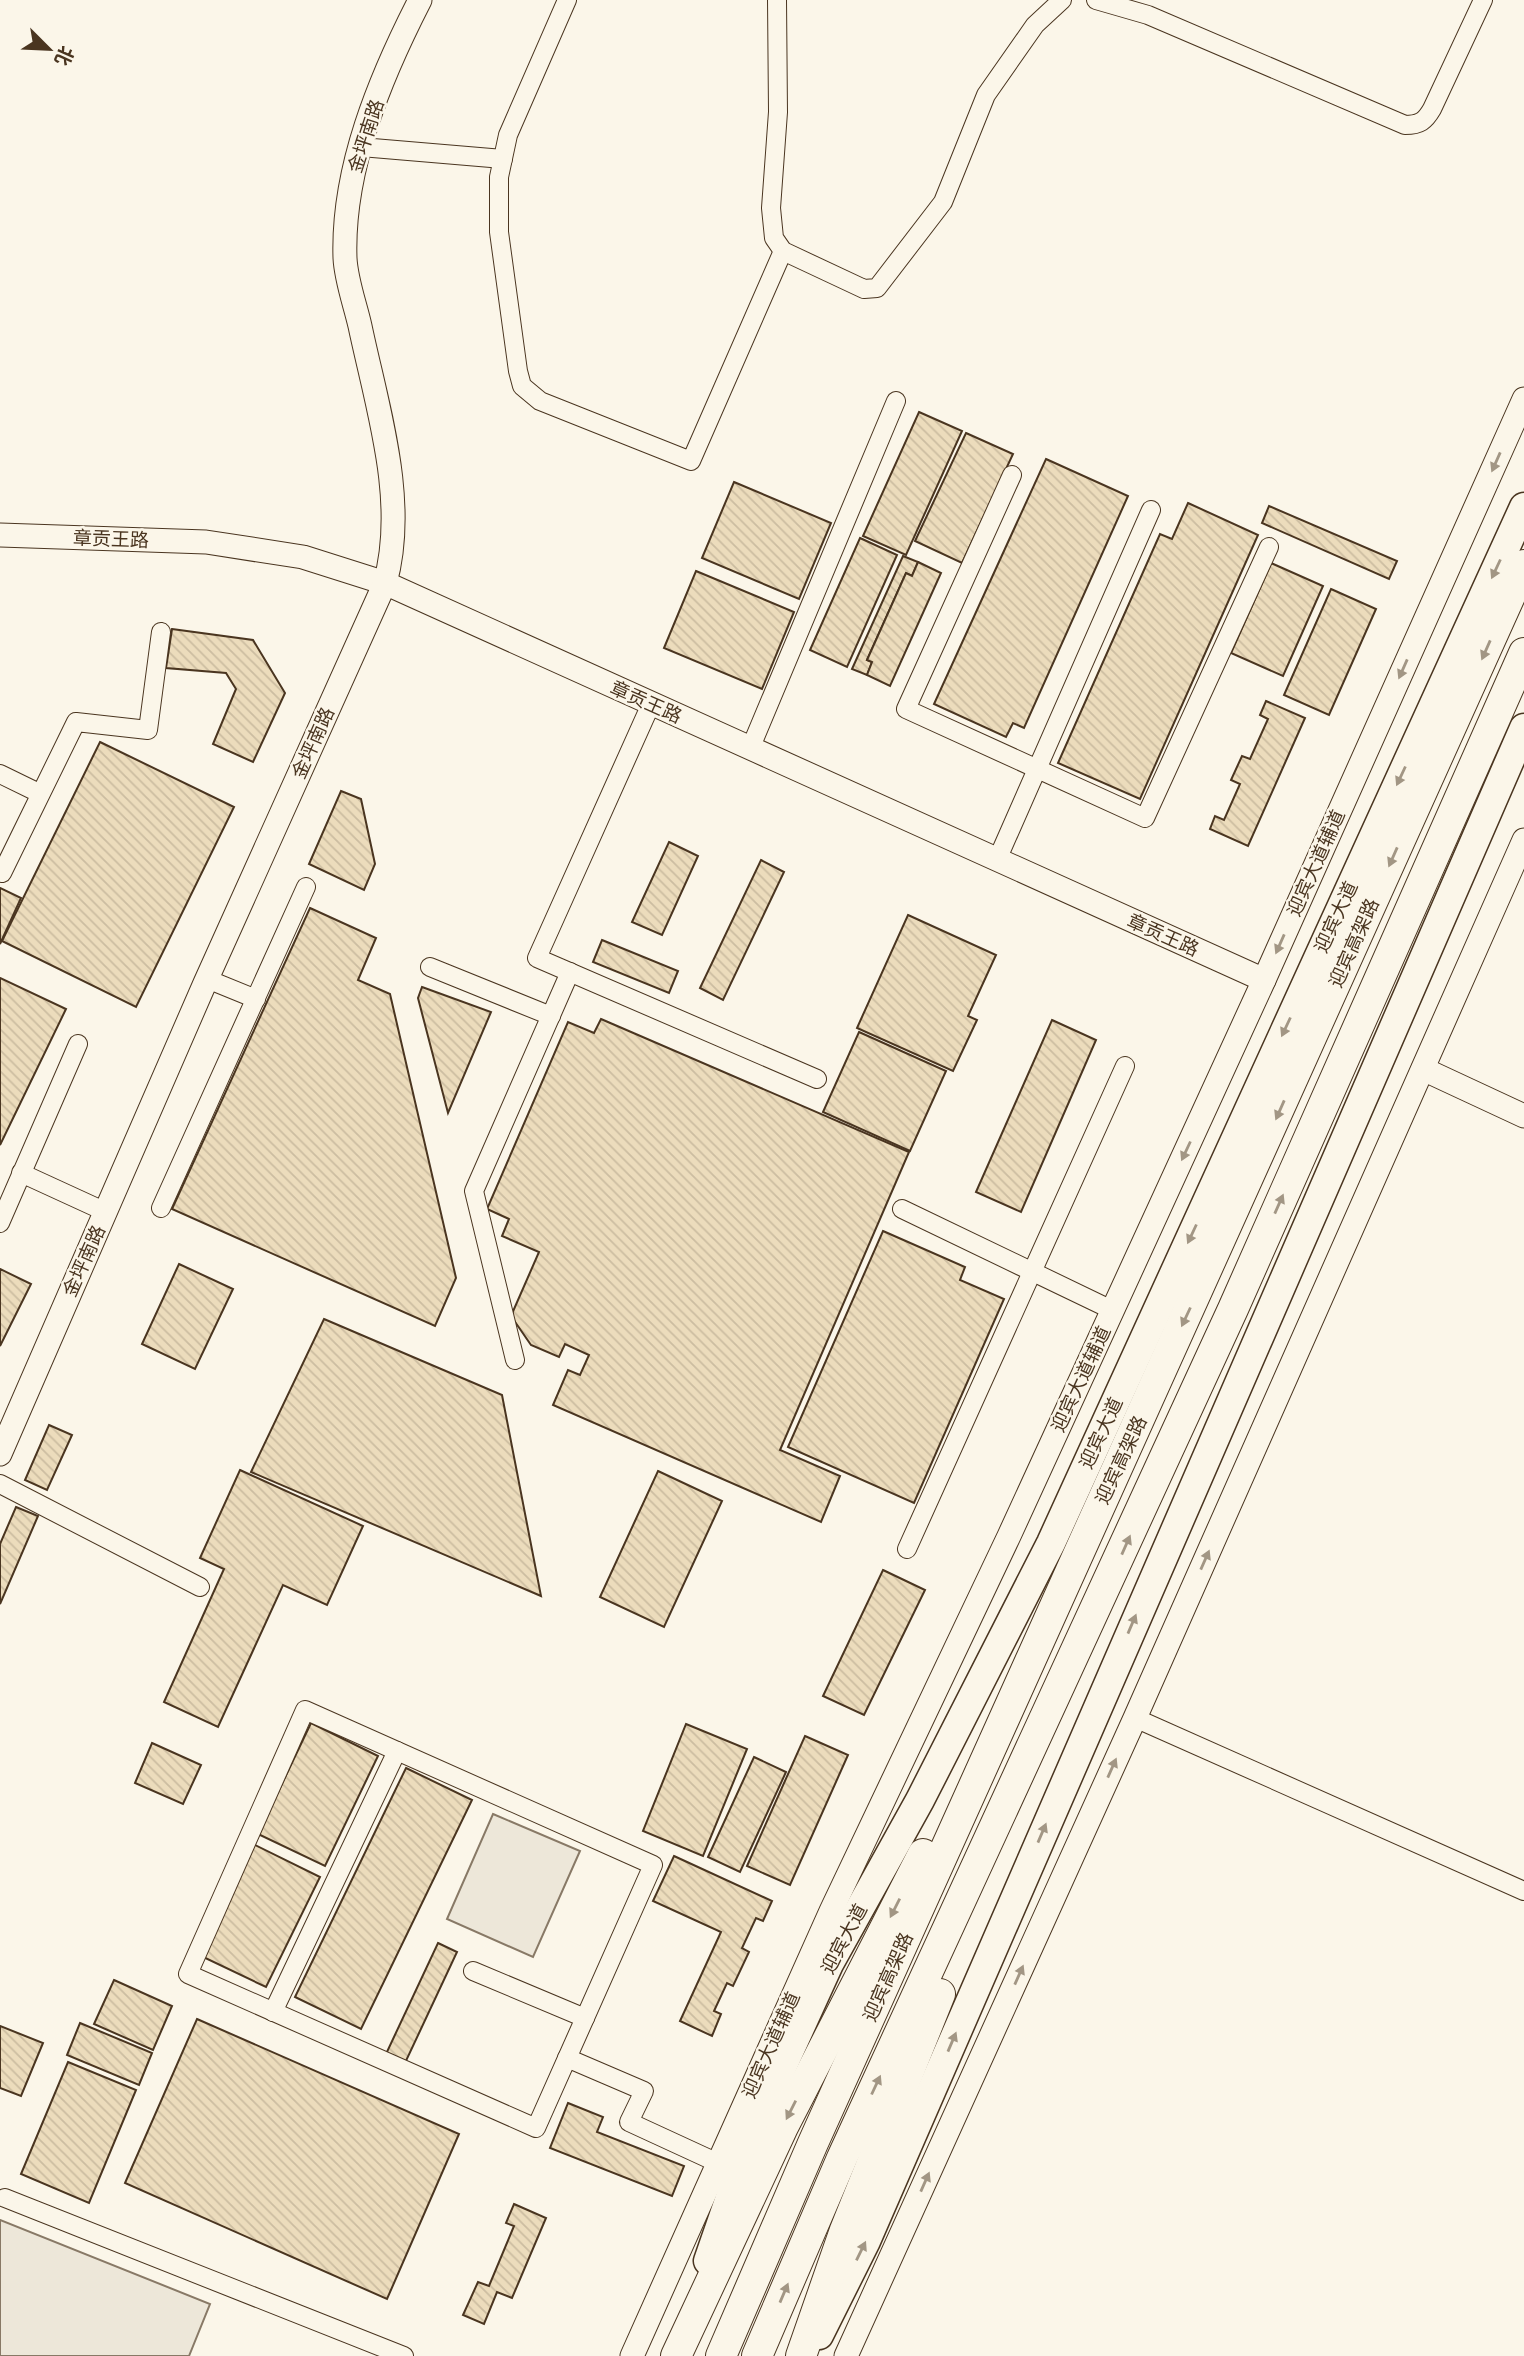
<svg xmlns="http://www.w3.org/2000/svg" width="1524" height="2356" font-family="Montserrat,'Noto Sans SC',sans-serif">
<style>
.parking{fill:#ede7d9;stroke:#887966;stroke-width:2}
.building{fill:url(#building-back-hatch);stroke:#4a3520;stroke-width:2}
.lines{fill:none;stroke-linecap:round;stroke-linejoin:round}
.minor-casing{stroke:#4a3520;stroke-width:20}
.tertiary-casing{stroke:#4a3520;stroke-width:25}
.primary-casing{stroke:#4a3520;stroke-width:31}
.trunk-casing{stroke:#4a3520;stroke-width:32}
.minor{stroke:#fbf6e9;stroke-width:18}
.tertiary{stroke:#fbf6e9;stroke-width:23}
.primary{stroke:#fbf6e9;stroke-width:28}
.trunk{stroke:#fbf6e9;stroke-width:30}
.oneway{fill:#a29684}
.labels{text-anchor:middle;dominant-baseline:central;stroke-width:5;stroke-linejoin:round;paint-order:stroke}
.street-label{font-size:19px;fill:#4a3520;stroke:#fbf6e9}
</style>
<defs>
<pattern id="building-back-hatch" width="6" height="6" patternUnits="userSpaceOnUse" patternTransform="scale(1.75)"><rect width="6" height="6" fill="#ecdcbc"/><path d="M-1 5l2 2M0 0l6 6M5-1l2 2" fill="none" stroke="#ccbda1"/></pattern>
</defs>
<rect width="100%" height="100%" fill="#fbf6e9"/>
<g class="parking">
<polygon points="493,1814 580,1851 533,1957 447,1919"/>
<polygon points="0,2220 210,2304 189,2356 0,2356"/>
</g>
<g class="building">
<polygon points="919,412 962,431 906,555 863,536"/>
<polygon points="966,433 1013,454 962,563 915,541"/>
<polygon points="1046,459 1128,496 1024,728 1013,723 1006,737 934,704"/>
<polygon points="734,482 831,523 799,599 702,558"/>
<polygon points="1188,503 1258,535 1140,799 1058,763 1160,534 1172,539"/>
<polygon points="1269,506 1397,561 1389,579 1262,523"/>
<polygon points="860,538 897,555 847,667 810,650"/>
<polygon points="903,556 918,562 912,576 906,573 867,660 872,662 867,675 852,669"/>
<polygon points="918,562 941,573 890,686 867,675 872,662 867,660 906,573 912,576"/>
<polygon points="1271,563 1323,586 1283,676 1231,653"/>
<polygon points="696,571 794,612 762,689 664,648"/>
<polygon points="1331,589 1376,609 1329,715 1284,695"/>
<polygon points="172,629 253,640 285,693 253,762 213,744 236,689 226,673 166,668"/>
<polygon points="1266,701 1305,718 1248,846 1210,829 1215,816 1224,820 1240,784 1231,780 1242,756 1250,759 1268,719 1260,715"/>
<polygon points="100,742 234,807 136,1007 2,941"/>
<polygon points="341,791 361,799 375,864 364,890 309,864"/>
<polygon points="669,842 698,856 662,935 632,922"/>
<polygon points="761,860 784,872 723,1000 700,988"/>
<polygon points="0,888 21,898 0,944"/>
<polygon points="310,908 376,938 358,980 390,994 456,1278 435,1326 172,1209"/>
<polygon points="908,915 996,955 968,1016 977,1020 953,1071 857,1028"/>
<polygon points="602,940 678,971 669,993 593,962"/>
<polygon points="0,978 66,1009 0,1145"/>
<polygon points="422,987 491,1012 448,1113 418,998"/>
<polygon points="601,1019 909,1152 780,1450 840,1476 821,1522 553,1405 568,1370 580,1375 589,1355 565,1344 559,1357 531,1345 511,1316 539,1252 502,1236 509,1219 487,1209 568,1022 594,1033"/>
<polygon points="1052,1020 1096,1040 1021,1212 976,1192"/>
<polygon points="859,1032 946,1071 910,1151 823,1112"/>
<polygon points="883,1231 965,1267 960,1280 1004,1299 914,1503 788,1447"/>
<polygon points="179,1264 233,1289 195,1369 142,1344"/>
<polygon points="0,1269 31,1284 0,1346"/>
<polygon points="324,1319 502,1395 541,1596 251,1472"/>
<polygon points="49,1425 72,1435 47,1490 25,1480"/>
<polygon points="240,1470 363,1526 327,1605 283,1585 218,1727 164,1702 224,1569 200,1558"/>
<polygon points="658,1471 722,1501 664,1627 600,1597"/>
<polygon points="16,1507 38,1516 0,1604 0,1544"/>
<polygon points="883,1570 925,1590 864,1715 823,1696"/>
<polygon points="311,1723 378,1756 325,1866 258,1834"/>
<polygon points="686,1724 747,1749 703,1856 643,1831"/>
<polygon points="805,1736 848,1755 790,1885 747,1866"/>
<polygon points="152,1743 201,1765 183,1804 135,1783"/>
<polygon points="754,1757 786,1772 740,1872 708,1857"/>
<polygon points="406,1768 472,1800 361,2029 295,1997"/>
<polygon points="253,1844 320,1877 266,1987 199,1955"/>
<polygon points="674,1856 772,1901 763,1921 756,1918 742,1948 749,1952 733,1986 727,1983 714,2011 721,2014 712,2036 680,2021 721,1932 653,1901"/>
<polygon points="438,1943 457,1952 405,2063 386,2054"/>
<polygon points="114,1980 172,2006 153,2050 94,2024"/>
<polygon points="197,2019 459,2134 387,2299 125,2183"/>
<polygon points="80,2023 152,2053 139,2085 67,2055"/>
<polygon points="0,2026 43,2043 21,2096 0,2088"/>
<polygon points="68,2062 136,2090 89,2203 21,2174"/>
<polygon points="568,2103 603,2117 597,2132 684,2166 672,2196 550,2148"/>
<polygon points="514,2204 546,2218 512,2298 497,2292 484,2324 463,2315 478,2282 489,2286 514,2226 506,2223"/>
</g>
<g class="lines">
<g class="minor-casing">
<g id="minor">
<polyline points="567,0 508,135 499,177 499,232 518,371 522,386 540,401 691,461 783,251"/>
<polyline points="777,0 778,112 771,208 774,238 783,251 864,289 877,288 943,202 986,95 1035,25 1062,0"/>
<path d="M1096 0 1148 15 1405 125C1420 125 1425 121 1432 109L1483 0"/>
<polyline points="361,147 503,159"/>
<polyline points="1012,475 906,709 1145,818 1269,547"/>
<polyline points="651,704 537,958 817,1079"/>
<polyline points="750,749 896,401"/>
<polyline points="0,774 39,793"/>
<polyline points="997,860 1151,510"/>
<polyline points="2,873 76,722 148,730 161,632"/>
<polyline points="430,967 551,1016"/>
<polyline points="207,979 256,999"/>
<polyline points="21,1173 106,1212"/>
<polyline points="161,1208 306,887"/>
<polyline points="902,1209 1112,1310"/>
<polyline points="0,1223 78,1044"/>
<polyline points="515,1360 474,1191 570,972"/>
<polyline points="0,1484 200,1587"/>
<polyline points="907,1549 1125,1066"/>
<polygon points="305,1710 653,1865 536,2128 188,1974"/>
<polyline points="1135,1718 1524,1891"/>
<polyline points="473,1971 585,2018"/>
<polyline points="273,2012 397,1751"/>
<polyline points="567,2058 644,2091 629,2122 718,2163"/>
<polyline points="5,2198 404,2356"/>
</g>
</g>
<g class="tertiary-casing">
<g id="tertiary">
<polyline points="0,535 206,542 303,557 385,583 1264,980"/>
<polyline points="1423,1069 1524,1116"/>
<path d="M0 1454 205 983 385 583C408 501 377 407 360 326 355 304 346 280 345 258 342 169 380 78 420 0"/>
<polyline points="632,2356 831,1911 1009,1536 1264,980 1524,399"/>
<polyline points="846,2356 1135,1718 1524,840"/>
</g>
</g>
<g class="primary-casing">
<g id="primary">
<polyline points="708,2261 753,2131 829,1964 920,1800 1051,1543 1524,507"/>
<polyline points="819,2335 866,2241 1524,728"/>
</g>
</g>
<g class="trunk-casing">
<g id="trunk">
<polyline points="676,2356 783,2127 923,1854"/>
<polyline points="721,2356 813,2143 1524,565"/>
<polyline points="757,2356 842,2158 1233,1309 1524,653"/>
<polyline points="801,2356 845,2230 940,1994"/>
</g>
</g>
<use href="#minor" class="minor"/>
<use href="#tertiary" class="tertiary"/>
<use href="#primary" class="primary"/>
<use href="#trunk" class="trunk"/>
</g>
<defs><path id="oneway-solid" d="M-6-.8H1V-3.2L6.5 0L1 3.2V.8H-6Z" transform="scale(1.75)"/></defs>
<g class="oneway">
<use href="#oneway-solid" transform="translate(1496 462) rotate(114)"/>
<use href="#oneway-solid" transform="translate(1496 569) rotate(115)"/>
<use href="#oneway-solid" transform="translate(1486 650) rotate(114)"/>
<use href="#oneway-solid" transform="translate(1403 669) rotate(114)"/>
<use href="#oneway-solid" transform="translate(1401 776) rotate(115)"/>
<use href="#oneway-solid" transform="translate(1393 857) rotate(114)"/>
<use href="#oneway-solid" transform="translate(1280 944) rotate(114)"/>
<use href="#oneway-solid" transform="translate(1286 1027) rotate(115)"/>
<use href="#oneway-solid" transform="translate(1280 1110) rotate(114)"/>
<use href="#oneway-solid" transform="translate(1186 1151) rotate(115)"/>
<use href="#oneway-solid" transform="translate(1279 1204) rotate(-66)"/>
<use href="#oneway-solid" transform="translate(1192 1234) rotate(115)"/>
<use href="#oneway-solid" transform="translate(1186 1317) rotate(115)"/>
<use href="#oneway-solid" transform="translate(1126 1545) rotate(-66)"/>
<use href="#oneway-solid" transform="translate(1205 1560) rotate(-66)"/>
<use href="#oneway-solid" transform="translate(1132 1624) rotate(-67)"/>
<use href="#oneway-solid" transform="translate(1112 1768) rotate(-66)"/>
<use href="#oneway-solid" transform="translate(1042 1833) rotate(-67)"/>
<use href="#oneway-solid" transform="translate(895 1908) rotate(117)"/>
<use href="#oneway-solid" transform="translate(1019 1975) rotate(-66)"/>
<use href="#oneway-solid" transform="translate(952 2042) rotate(-67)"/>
<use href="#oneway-solid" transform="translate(876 2085) rotate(-65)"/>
<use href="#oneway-solid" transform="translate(791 2110) rotate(117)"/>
<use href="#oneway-solid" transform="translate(925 2182) rotate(-66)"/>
<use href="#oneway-solid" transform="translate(861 2251) rotate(-64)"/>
<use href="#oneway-solid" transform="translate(784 2293) rotate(-67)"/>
</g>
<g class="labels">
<g class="street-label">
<text transform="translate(366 136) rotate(-72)">金坪南路</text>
<text transform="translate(111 539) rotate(2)">章贡王路</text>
<text transform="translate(646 702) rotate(24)">章贡王路</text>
<text transform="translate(313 743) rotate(-66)">金坪南路</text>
<text transform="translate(1316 863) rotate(-66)">迎宾大道辅道</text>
<text transform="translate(1336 917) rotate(-65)">迎宾大道</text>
<text transform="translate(1163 935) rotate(24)">章贡王路</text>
<text transform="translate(1354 943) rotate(-66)">迎宾高架路</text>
<text transform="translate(84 1261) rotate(-66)">金坪南路</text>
<text transform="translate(1081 1379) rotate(-65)">迎宾大道辅道</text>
<text transform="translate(1101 1433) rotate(-65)">迎宾大道</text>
<text transform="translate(1121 1460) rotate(-65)">迎宾高架路</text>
<text transform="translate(844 1939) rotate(-62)">迎宾大道</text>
<text transform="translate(888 1977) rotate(-66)">迎宾高架路</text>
<text transform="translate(771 2045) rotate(-66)">迎宾大道辅道</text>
</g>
</g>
<g transform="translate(49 49) rotate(114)" stroke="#fbf6e9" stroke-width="5" paint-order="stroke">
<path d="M0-5L12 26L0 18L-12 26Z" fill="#4a3520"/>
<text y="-10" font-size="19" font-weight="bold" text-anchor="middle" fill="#4a3520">北</text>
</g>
</svg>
